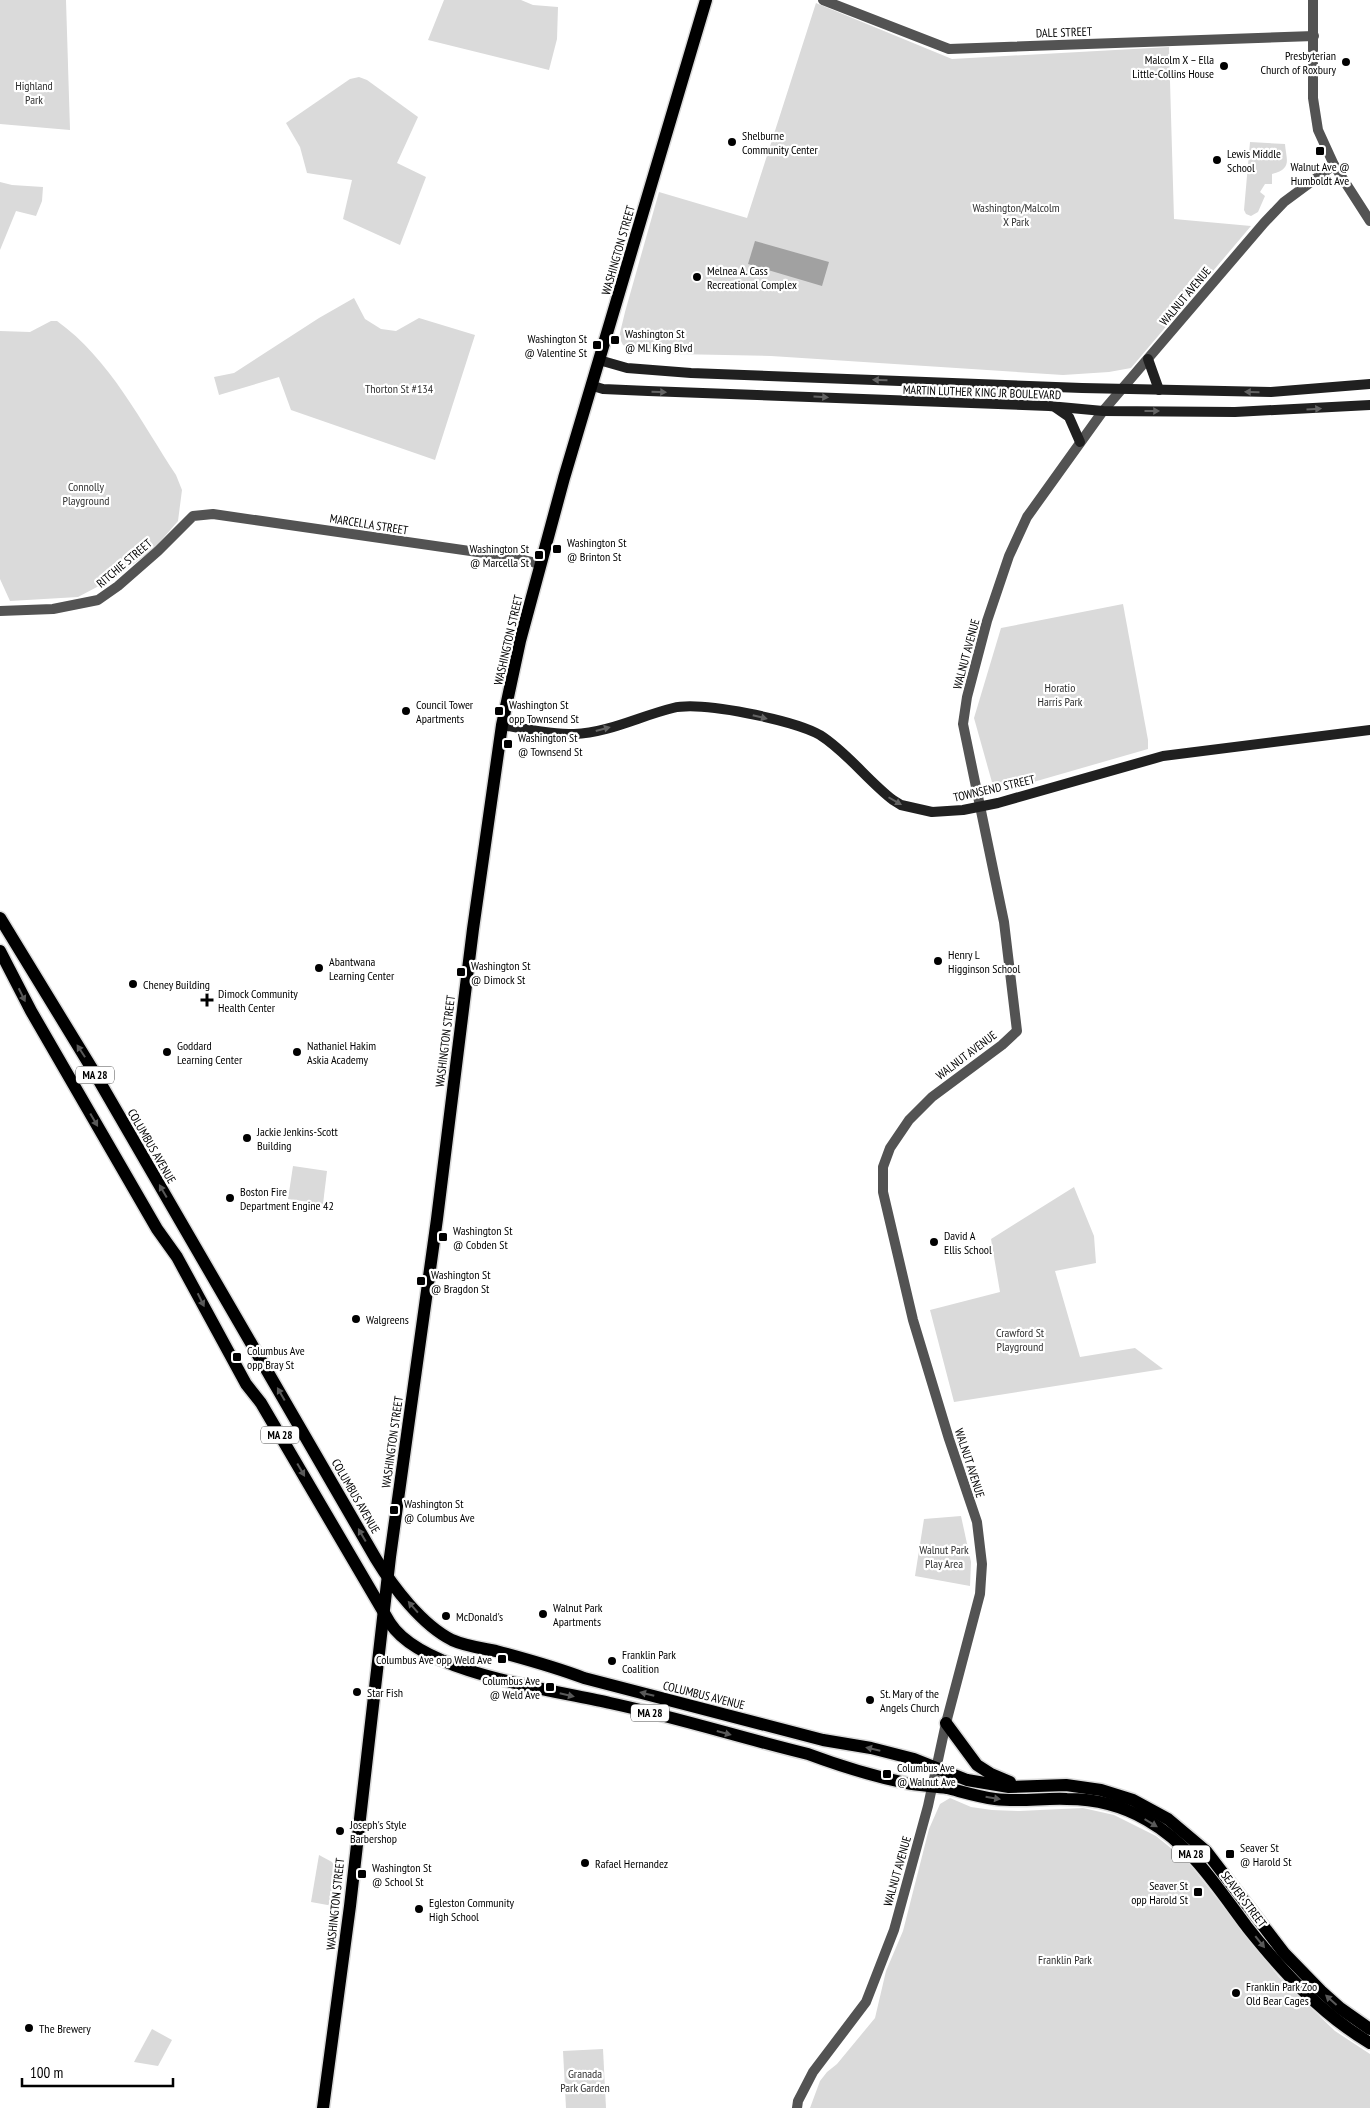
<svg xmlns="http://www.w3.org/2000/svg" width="1370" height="2108" font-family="'PT Sans Narrow',sans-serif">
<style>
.green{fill:#dadada}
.water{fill:#a1a1a1}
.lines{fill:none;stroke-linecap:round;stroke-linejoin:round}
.primary-casing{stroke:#dbdbdb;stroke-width:15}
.tertiary{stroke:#535353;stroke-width:10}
.secondary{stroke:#202020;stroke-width:10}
.primary{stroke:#000;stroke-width:12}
.oneway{fill:#636363}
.oneway2{fill:#595959}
.poi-dot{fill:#000;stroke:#fff;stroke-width:2}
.labels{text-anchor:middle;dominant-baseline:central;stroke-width:4.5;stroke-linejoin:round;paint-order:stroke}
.shield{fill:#fff;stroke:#4c4c4c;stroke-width:1}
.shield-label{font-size:11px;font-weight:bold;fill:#000}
.street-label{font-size:12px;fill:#000;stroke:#fff}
.poi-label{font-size:12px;fill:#000;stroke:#fff;text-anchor:start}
.park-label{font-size:12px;fill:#313131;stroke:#fff}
</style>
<rect width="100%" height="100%" fill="#fff"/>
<g class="green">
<polygon points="0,0 66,0 70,130 0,124"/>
<polygon points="444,0 521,0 533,5 558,7 557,39 549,70 428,40"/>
<polygon points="816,3 952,59 1169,47 1174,219 1251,226 1131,368 1109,372 1063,375 771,356 673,354 636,351 623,345 619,337 625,312 659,192 747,218"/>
<polygon points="359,77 367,80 418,117 397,163 426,177 400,245 343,219 352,180 307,173 300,147 286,123 350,79"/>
<path d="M1250 142 1285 144C1286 159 1293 169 1272 174V184H1265L1260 192 1265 196 1258 212 1251 216 1246 214 1244 210Z"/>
<polygon points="0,182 12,185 43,187 42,201 36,216 16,211 0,250"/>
<polygon points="354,298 365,319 381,329 396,331 419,318 475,335 435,460 291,410 279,377 219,395 214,377 234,373 319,318"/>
<path d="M51 321H57C110 359 141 422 176 475L182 490 178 521 153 550 114 578 78 597 10 601 0 579V331L30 332Z"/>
<polygon points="1123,604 1148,740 1148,749 995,793 974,718 1001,628"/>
<polygon points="293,1166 327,1171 323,1204 288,1199"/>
<polygon points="1074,1187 1094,1236 1096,1263 1055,1271 1080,1357 1135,1348 1163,1369 954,1402 930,1310 1000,1292 991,1239"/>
<polygon points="961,1516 971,1562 970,1586 915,1576 924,1519"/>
<polygon points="950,1798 971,1807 992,1810 1019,1811 1083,1808 1114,1815 1156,1836 1188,1862 1279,1977 1335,2031 1370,2054 1370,2108 810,2108 820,2081 827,2072 837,2064 875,2018 886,1971 903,1931 929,1829 940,1804"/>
<polygon points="319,1855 332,1862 337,1871 333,1906 311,1902"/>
<polygon points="152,2029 172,2040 158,2066 134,2062"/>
<polygon points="603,2049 606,2108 566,2108 563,2051"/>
</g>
<polygon class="water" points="755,241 829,262 822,286 748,264"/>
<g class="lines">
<g class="primary-casing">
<g id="primary">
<path d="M0 918 94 1072 376 1559C393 1587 422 1625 452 1640 465 1646 481 1648 496 1651 526 1659 555 1667 584 1678L823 1740 871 1748 914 1759 967 1780 1009 1787 1066 1785 1101 1790 1133 1800 1168 1819 1206 1851 1284 1953 1321 1991 1340 2008 1370 2029"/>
<path d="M0 951 31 1011 157 1229 177 1257 246 1384 261 1403 390 1623C422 1673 553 1690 610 1703 676 1717 742 1738 808 1754 840 1766 873 1776 906 1783 920 1786 934 1786 947 1788 963 1792 979 1797 995 1799 1020 1802 1043 1798 1067 1799 1095 1799 1123 1806 1147 1820 1191 1845 1217 1887 1247 1927 1282 1971 1321 2014 1370 2043"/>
<polyline points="946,1723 977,1765 991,1774 1010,1782"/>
<polyline points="323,2108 350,1906 390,1557 437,1219 473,929 502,725 520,641 564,478 706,0"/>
</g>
</g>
<g class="tertiary">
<polyline points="823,0 949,49 1314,36"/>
<polyline points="1313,0 1313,98 1318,130 1334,165 1370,221"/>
<polyline points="0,611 53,609 98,600 118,586 158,551 193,516 213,514 512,557 540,564"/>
<polyline points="797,2108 798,2101 813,2072 866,2002 894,1930 928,1806 946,1723 980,1594 982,1564 977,1522 949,1439 913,1320 883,1192 883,1167 890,1148 909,1120 932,1097 1002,1045 1017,1031 1004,922 963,724 967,697 987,621 1009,556 1027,517 1103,411 1264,223 1284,202 1334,165"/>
</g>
<g class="secondary">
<polyline points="1148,359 1159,390"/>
<polyline points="599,360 627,368 691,373 1082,388 1224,391 1271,392 1370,384"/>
<polyline points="593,386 603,389 648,391 1049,406 1103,411 1235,412 1370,405"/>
<polyline points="1056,408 1069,417 1080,442"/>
<path d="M502 725C526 729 550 734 574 734 608 733 640 716 673 708 701 701 794 720 820 735 847 752 868 781 893 800L901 805 932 812 963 810 998 803 1163 756 1370 730"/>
</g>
<use href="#primary" class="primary"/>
</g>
<defs><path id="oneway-solid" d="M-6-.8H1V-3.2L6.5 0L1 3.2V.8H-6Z" transform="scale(1.25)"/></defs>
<g class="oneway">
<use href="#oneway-solid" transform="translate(880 380) rotate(-178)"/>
<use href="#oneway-solid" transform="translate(659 392) rotate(2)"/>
<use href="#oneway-solid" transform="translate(1252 392) rotate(-179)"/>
<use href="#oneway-solid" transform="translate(821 397) rotate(3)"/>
<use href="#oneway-solid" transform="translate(1314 409) rotate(-3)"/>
<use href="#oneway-solid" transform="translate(1152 411)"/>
<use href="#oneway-solid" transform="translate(760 717) rotate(14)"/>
<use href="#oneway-solid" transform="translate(603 729) rotate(-15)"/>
<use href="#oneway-solid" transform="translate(895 801) rotate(30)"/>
</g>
<g class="oneway2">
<use href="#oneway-solid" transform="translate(22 995) rotate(64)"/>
<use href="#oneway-solid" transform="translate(81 1051) rotate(-123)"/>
<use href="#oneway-solid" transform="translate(94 1120) rotate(60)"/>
<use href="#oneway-solid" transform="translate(163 1191) rotate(-120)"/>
<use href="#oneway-solid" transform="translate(201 1300) rotate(64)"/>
<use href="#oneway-solid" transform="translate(281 1394) rotate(-120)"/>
<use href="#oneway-solid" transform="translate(301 1470) rotate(60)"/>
<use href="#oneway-solid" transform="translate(362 1535) rotate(-120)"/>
<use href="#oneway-solid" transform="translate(413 1607) rotate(-131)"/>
<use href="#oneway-solid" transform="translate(647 1694) rotate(-166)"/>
<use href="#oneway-solid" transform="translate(567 1695) rotate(13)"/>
<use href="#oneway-solid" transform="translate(724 1733) rotate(15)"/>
<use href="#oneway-solid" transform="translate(873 1749) rotate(-167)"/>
<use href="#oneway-solid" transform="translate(993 1798) rotate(9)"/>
<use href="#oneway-solid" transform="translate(1151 1823) rotate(31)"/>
<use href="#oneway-solid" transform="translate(1260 1942) rotate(51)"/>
<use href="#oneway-solid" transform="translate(1331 2000) rotate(-138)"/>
</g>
<g class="poi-dot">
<circle cx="1346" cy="62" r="5"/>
<circle cx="1224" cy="66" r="5"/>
<circle cx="732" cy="142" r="5"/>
<rect x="1315" y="146" width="10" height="10" rx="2.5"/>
<circle cx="1217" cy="160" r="5"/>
<circle cx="697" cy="277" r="5"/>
<rect x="610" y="335" width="10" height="10" rx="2.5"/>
<rect x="592" y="340" width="10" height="10" rx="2.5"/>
<rect x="552" y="544" width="10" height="10" rx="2.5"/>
<rect x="534" y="550" width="10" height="10" rx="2.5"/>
<circle cx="406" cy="711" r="5"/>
<rect x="494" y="706" width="10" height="10" rx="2.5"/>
<rect x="503" y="739" width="10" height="10" rx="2.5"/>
<circle cx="938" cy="961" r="5"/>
<circle cx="319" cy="968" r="5"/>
<rect x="456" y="967" width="10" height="10" rx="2.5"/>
<circle cx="133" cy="984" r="5"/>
<path d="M204.5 992.5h5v5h5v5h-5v5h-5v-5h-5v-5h5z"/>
<circle cx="167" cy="1052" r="5"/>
<circle cx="297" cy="1052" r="5"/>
<circle cx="247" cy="1138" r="5"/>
<circle cx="230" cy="1198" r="5"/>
<rect x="438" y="1232" width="10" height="10" rx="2.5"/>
<circle cx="934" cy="1242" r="5"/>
<rect x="416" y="1276" width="10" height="10" rx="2.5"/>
<circle cx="356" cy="1319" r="5"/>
<rect x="232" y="1352" width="10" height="10" rx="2.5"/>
<rect x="389" y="1505" width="10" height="10" rx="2.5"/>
<circle cx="543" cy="1614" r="5"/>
<circle cx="446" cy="1616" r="5"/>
<rect x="497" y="1654" width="10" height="10" rx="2.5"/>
<circle cx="612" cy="1661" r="5"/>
<rect x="545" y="1682" width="10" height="10" rx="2.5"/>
<circle cx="357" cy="1692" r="5"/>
<circle cx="870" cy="1700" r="5"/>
<rect x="882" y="1769" width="10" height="10" rx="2.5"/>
<circle cx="340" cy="1831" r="5"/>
<rect x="1225" y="1849" width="10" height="10" rx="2.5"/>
<circle cx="585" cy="1863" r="5"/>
<rect x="357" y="1869" width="10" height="10" rx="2.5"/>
<rect x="1193" y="1887" width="10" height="10" rx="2.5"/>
<circle cx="419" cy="1909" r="5"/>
<circle cx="1236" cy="1993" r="5"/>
<circle cx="29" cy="2028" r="5"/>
</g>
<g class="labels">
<g class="shield">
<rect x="76" y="1066.5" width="38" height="17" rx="4"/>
<rect x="261" y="1426.5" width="38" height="17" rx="4"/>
<rect x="631" y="1704.5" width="38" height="17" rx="4"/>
<rect x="1172" y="1845.5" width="38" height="17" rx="4"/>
</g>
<g class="shield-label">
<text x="95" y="1075">MA 28</text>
<text x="280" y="1435">MA 28</text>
<text x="650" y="1713">MA 28</text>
<text x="1191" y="1854">MA 28</text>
</g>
<g class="street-label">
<text transform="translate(1064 32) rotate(-2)">DALE STREET</text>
<text transform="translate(618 250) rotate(-74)">WASHINGTON STREET</text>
<text transform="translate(1185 296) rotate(-50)">WALNUT AVENUE</text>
<text transform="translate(982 392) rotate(2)">MARTIN LUTHER KING JR BOULEVARD</text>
<text transform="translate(369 524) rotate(9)">MARCELLA STREET</text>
<text transform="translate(124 563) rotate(-40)">RITCHIE STREET</text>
<text transform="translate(508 640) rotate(-77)">WASHINGTON STREET</text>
<text transform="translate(966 654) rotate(-75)">WALNUT AVENUE</text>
<text transform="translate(994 788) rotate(-13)">TOWNSEND STREET</text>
<text transform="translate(445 1041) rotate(-83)">WASHINGTON STREET</text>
<text transform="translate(966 1055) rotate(-37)">WALNUT AVENUE</text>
<text transform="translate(152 1146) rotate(60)">COLUMBUS AVENUE</text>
<text transform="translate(392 1442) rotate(-82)">WASHINGTON STREET</text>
<text transform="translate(970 1463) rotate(72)">WALNUT AVENUE</text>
<text transform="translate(356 1496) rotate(60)">COLUMBUS AVENUE</text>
<text transform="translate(704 1695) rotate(14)">COLUMBUS AVENUE</text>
<text transform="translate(897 1871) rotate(-74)">WALNUT AVENUE</text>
<text transform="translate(1244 1899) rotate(53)">SEAVER STREET</text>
<text transform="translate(335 1904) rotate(-84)">WASHINGTON STREET</text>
</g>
<g class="poi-label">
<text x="1336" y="55" text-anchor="end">Presbyterian<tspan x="1336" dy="14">Church of Roxbury</tspan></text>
<text x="1214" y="59" text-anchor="end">Malcolm X – Ella<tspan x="1214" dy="14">Little-Collins House</tspan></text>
<text x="742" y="135">Shelburne<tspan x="742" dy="14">Community Center</tspan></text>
<text x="1227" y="153">Lewis Middle<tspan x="1227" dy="14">School</tspan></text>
<text x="1320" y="166" text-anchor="middle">Walnut Ave @<tspan x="1320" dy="14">Humboldt Ave</tspan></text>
<text x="707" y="270">Melnea A. Cass<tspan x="707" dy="14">Recreational Complex</tspan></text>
<text x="625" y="333">Washington St<tspan x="625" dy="14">@ ML King Blvd</tspan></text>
<text x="587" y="338" text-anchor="end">Washington St<tspan x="587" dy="14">@ Valentine St</tspan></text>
<text x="567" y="542">Washington St<tspan x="567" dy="14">@ Brinton St</tspan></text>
<text x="529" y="548" text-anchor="end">Washington St<tspan x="529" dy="14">@ Marcella St</tspan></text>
<text x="416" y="704">Council Tower<tspan x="416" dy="14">Apartments</tspan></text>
<text x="509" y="704">Washington St<tspan x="509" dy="14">opp Townsend St</tspan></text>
<text x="518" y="737">Washington St<tspan x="518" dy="14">@ Townsend St</tspan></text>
<text x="948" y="954">Henry L<tspan x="948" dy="14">Higginson School</tspan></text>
<text x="329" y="961">Abantwana<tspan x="329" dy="14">Learning Center</tspan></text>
<text x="471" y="965">Washington St<tspan x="471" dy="14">@ Dimock St</tspan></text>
<text x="143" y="984">Cheney Building</text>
<text x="218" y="993">Dimock Community<tspan x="218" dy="14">Health Center</tspan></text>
<text x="177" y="1045">Goddard<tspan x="177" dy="14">Learning Center</tspan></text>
<text x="307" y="1045">Nathaniel Hakim<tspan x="307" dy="14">Askia Academy</tspan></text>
<text x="257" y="1131">Jackie Jenkins-Scott<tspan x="257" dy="14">Building</tspan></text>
<text x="240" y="1191">Boston Fire<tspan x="240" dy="14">Department Engine 42</tspan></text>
<text x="453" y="1230">Washington St<tspan x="453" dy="14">@ Cobden St</tspan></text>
<text x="944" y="1235">David A<tspan x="944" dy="14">Ellis School</tspan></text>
<text x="431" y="1274">Washington St<tspan x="431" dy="14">@ Bragdon St</tspan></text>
<text x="366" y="1319">Walgreens</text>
<text x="247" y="1350">Columbus Ave<tspan x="247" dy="14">opp Bray St</tspan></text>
<text x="404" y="1503">Washington St<tspan x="404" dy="14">@ Columbus Ave</tspan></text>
<text x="553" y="1607">Walnut Park<tspan x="553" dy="14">Apartments</tspan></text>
<text x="456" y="1616">McDonald's</text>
<text x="622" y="1654">Franklin Park<tspan x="622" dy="14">Coalition</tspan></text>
<text x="492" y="1659" text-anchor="end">Columbus Ave opp Weld Ave</text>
<text x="540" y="1680" text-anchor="end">Columbus Ave<tspan x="540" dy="14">@ Weld Ave</tspan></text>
<text x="367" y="1692">Star Fish</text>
<text x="880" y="1693">St. Mary of the<tspan x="880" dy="14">Angels Church</tspan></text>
<text x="897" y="1767">Columbus Ave<tspan x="897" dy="14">@ Walnut Ave</tspan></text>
<text x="350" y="1824">Joseph's Style<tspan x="350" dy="14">Barbershop</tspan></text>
<text x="1240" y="1847">Seaver St<tspan x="1240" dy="14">@ Harold St</tspan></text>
<text x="595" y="1863">Rafael Hernandez</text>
<text x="372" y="1867">Washington St<tspan x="372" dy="14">@ School St</tspan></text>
<text x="1188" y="1885" text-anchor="end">Seaver St<tspan x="1188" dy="14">opp Harold St</tspan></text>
<text x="429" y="1902">Egleston Community<tspan x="429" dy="14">High School</tspan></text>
<text x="1246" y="1986">Franklin Park Zoo<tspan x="1246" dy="14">Old Bear Cages</tspan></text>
<text x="39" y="2028">The Brewery</text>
</g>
<g class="park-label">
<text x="34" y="85">Highland<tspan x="34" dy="14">Park</tspan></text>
<text x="1016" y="207">Washington/Malcolm<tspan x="1016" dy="14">X Park</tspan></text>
<text x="399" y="388">Thorton St #134</text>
<text x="86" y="486">Connolly<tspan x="86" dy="14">Playground</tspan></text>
<text x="1060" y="687">Horatio<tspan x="1060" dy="14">Harris Park</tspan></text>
<text x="1020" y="1332">Crawford St<tspan x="1020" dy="14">Playground</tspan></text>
<text x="944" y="1549">Walnut Park<tspan x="944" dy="14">Play Area</tspan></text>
<text x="1065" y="1959">Franklin Park</text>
<text x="585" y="2073">Granada<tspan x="585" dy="14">Park Garden</tspan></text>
</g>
</g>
<path d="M22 2078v8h151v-8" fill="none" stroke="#000000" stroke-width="2.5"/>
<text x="30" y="2078" font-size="15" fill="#000000" stroke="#ffffff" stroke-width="4" paint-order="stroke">100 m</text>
</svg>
